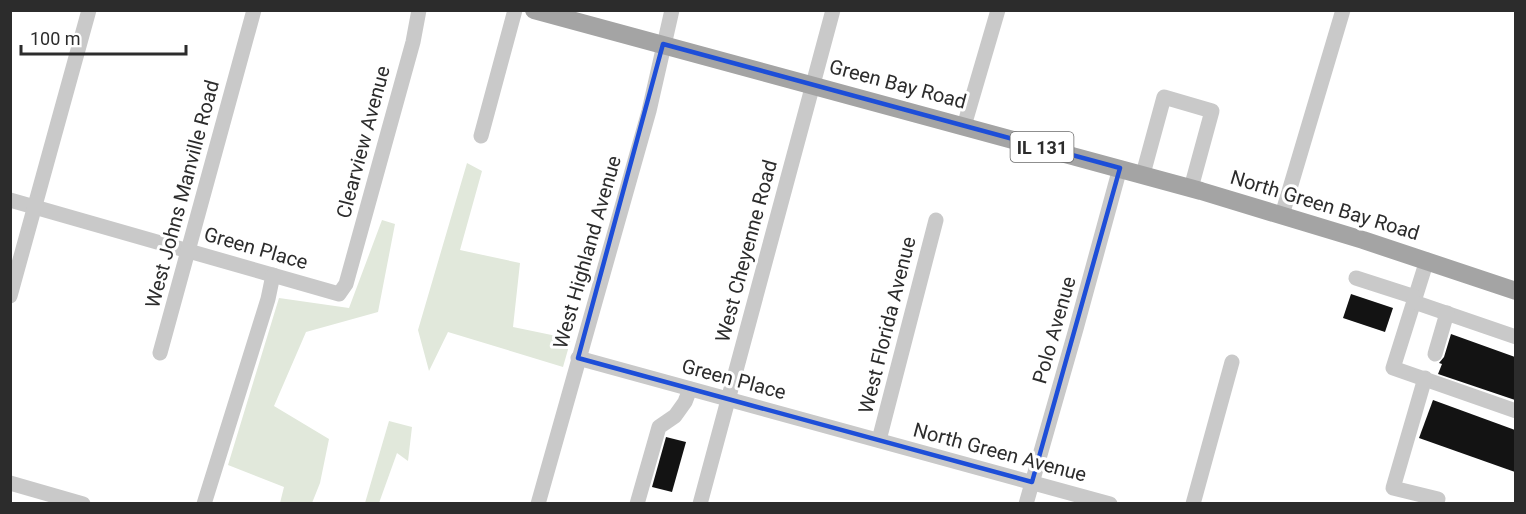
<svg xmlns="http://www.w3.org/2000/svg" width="1526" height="514" font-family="Roboto,sans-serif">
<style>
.green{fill:#e1e8db}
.building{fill:#131313}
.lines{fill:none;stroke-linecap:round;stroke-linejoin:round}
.minor{stroke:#c9c9c9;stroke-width:15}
.major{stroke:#a4a4a4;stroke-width:18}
.marked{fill:none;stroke:#1d4ed8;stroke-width:4.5;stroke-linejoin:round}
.labels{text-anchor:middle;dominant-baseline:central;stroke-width:6;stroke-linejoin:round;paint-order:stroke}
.shield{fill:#fff;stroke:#6b6b6b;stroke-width:1.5}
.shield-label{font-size:18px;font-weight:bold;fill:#2c2c2c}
.street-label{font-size:20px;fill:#2c2c2c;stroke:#fff}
</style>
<rect width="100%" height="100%" fill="#fff"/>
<g class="green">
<polygon points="467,163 482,171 460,250 520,263 513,327 571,339 563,367 448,332 429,371 418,330"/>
<polygon points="382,220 395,224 378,312 306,332 274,406 329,439 320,483 312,503 280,503 284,487 228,465 279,298 349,308"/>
<polygon points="389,421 412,427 408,461 397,453 379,503 365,503"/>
</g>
<g class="building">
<polygon points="1351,294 1393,308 1385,332 1343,318"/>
<polygon points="1451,334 1515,357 1515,400 1438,374 1442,364 1439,363 1444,357"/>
<polygon points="1433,400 1515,430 1515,472 1419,438"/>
<polygon points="666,437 686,442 672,492 652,487"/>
</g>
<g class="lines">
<g class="minor">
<polyline points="964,126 998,10"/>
<polyline points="481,136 515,10"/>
<polyline points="1143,174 1164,97 1212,111 1191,188"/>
<polyline points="10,200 339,294 346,284 413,42 419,10"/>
<polyline points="1282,215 1343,10"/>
<polyline points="1427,260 1393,368 1516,411"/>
<polyline points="1356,278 1415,297"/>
<polyline points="10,296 89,10"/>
<polyline points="1414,302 1516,337"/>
<polyline points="160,353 254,10"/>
<polyline points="1435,354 1447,313"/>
<polyline points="578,358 1110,504"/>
<polyline points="1425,378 1393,488 1438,499"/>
<polyline points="879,440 936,220"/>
<polyline points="10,483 83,504"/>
<polyline points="204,504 268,299 273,275"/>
<polyline points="538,504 649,111 672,10"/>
<polyline points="637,504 659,427 675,416 685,402 690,389"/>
<polyline points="700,504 833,10"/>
<polyline points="1026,504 1076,329 1120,168"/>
<polyline points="1193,504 1232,362"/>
</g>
<polyline class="major" points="534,10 1201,191 1363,240 1516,291"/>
</g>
<path class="marked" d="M663 44 1120 168 1032 482 578 358Z"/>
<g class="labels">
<rect class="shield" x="1010.5" y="132" width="63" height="30" rx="4.5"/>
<g class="shield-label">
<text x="1042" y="147">IL 131</text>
</g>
<g class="street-label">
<text transform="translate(898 84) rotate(15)">Green Bay Road</text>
<text transform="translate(363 142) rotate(-75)">Clearview Avenue</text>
<text transform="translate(182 194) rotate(-75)">West Johns Manville Road</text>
<text transform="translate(1325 205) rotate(17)">North Green Bay Road</text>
<text transform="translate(256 248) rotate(16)">Green Place</text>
<text transform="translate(746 251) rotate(-75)">West Cheyenne Road</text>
<text transform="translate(587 252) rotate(-74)">West Highland Avenue</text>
<text transform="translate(887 325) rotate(-76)">West Florida Avenue</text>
<text transform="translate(1054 330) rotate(-74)">Polo Avenue</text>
<text transform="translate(734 379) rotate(15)">Green Place</text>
<text transform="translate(1000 452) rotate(15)">North Green Avenue</text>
</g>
</g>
<rect width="1526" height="514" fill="none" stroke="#2c2c2c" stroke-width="24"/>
<path d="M21 45v9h165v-9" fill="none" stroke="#2c2c2c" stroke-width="3"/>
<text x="30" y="45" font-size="18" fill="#2c2c2c" stroke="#ffffff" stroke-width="4.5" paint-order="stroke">100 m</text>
</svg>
